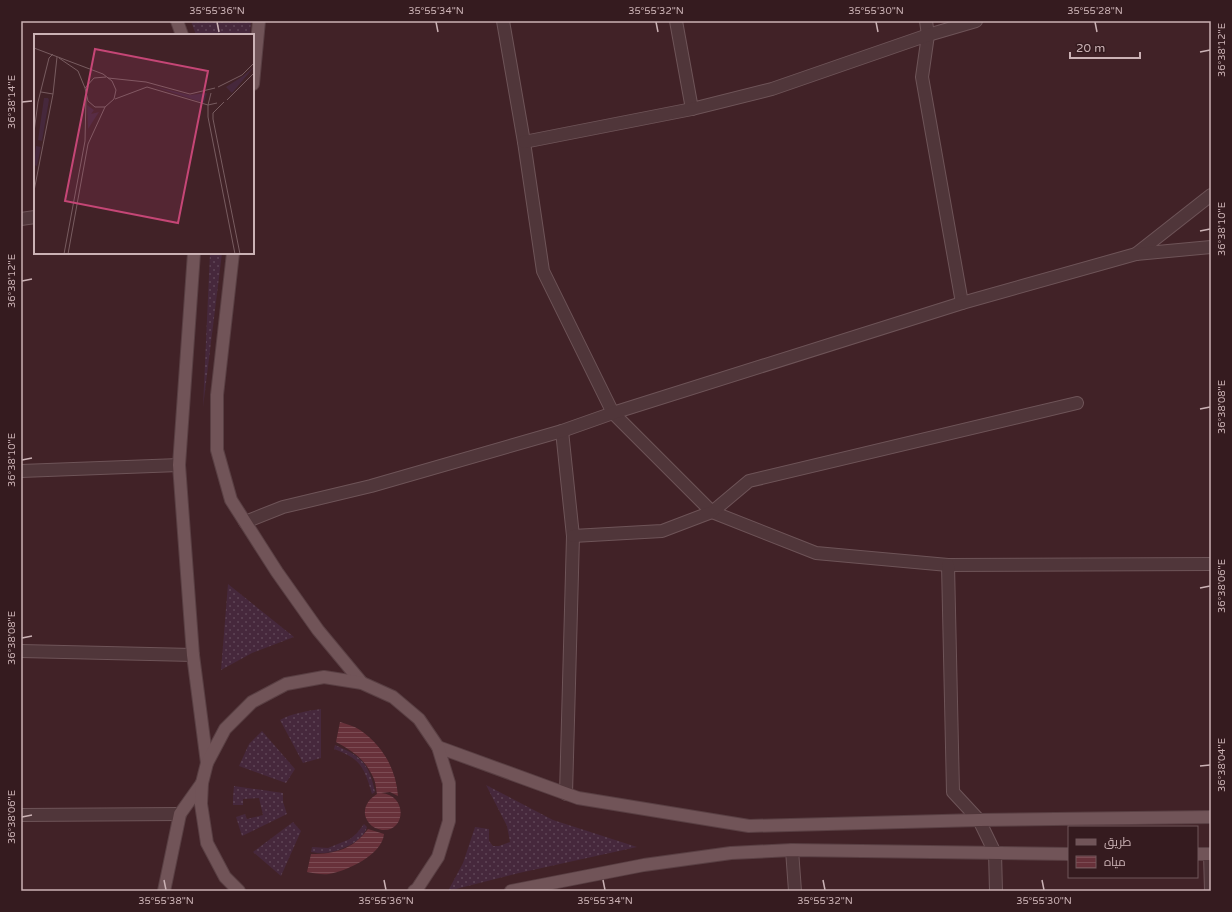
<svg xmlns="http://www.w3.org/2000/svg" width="1232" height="912" font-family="'Varela Round',Cairo,sans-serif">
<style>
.grass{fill:url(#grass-dots)}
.water{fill:url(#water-rules)}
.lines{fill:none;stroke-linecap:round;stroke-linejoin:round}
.street-casing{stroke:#6e5458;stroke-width:14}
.primary-casing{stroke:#593f43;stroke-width:14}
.street{stroke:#50363a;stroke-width:12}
.primary{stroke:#715458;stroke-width:12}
.ticks{fill:none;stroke:#cbb2b5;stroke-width:1.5}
.inset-road{fill:none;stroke:#785c60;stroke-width:1}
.view{fill:#c54676;fill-opacity:0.15;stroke:#c54676;stroke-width:2}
.inset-edge{fill:none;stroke:#cbb2b5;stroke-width:2}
.neatline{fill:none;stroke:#cbb2b5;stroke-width:1.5}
.ticks-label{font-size:10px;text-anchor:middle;fill:#cbb2b5}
</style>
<defs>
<pattern id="grass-dots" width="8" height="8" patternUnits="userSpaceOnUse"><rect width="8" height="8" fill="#46283c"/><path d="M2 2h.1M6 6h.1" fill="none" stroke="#5f4556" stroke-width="1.8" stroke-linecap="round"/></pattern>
<pattern id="water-rules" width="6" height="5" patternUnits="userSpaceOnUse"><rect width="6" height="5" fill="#68313a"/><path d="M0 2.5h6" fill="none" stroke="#7c4c54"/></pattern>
</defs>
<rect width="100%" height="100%" fill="#412227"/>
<g class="grass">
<polygon points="191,21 251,21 250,35 196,35"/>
<polygon points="210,253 222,253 203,407"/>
<polygon points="228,584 294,637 252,653 221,670"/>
<path d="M321 709V758L303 763 280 720C293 713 307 711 321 709Z"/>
<polygon points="262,731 295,769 286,783 239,766 249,744"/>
<path d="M335 745C361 756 369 763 375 792L372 794C364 767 361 759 334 749Z"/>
<polygon points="486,785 553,820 637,847 519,873 448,891 463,863 475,827 489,829 489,841 493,846 499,846 510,842 507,826"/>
<polygon points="234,786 283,793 283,802 287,814 242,836 236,817 245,814 247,819 263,815 259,798 243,799 243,805 233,805 233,797"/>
<polygon points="293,822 301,831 281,876 253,852"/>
<path d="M364 824 367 827C363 842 339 852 324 853 320 853 315 853 311 852L312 847 328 848 350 839 357 833Z"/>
</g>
<g class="water">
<path d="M340 722C346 724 354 726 360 730 383 746 396 769 398 796L390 792 381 793C408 795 406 832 382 830 377 829 372 827 369 823 360 812 367 800 377 794 376 790 376 784 374 779 365 759 354 752 336 742Z"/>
<path d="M368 829 384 834C382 855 347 871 329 874 321 875 314 873 307 872L311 854C336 854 353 849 368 829Z"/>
</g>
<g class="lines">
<g class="street-casing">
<g id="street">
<polyline points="503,21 524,142 543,271 613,413 712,512 816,553 948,565 1211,564"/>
<polyline points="676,21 692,109"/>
<polyline points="926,21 928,35 922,77 962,303"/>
<polyline points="524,142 692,109 772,89 928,35 976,21"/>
<polyline points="21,219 35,217"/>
<polyline points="1136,254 1211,195"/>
<polyline points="562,431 573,536 566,794"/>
<polyline points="21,471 179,465"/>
<polyline points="245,522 283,507 371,486 562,431 613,413 962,303 1136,254 1211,247"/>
<polyline points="573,536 662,531 712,512 749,481 1077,403"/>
<polyline points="948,565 953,792 979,820 995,853 996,891"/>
<polyline points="21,651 193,655"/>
<polyline points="21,815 180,814"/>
<polyline points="792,850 795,891"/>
<polyline points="1210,854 1211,891"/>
</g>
</g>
<g class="primary-casing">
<g id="primary">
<polyline points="177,21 182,35"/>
<polyline points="253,84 259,21"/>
<polyline points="194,253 179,465 193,655 207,763"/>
<polyline points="233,253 217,395 217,450 231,500 277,572 318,630 362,683"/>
<polyline points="438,747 578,798 749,826 979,820 1211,817"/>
<polyline points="1197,854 1211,854"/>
<polyline points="164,891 180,814 202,783"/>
<polyline points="239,891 225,877 207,843 201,804 202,783 207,763 225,729 252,702 286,684 324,677 362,683 393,697 419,719 438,747 449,783 449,821 438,857 417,889 414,891"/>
<polyline points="511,891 644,865 731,853 792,850 1069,854"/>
</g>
</g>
<use href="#street" class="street"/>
<use href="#primary" class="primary"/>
</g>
<path class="ticks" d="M217 22 219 32M436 22 438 32M656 22 658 32M876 22 878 32M1095 22 1097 32M1200 52 1210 50M22 102 32 101M1200 231 1210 229M22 281 32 279M1200 409 1210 407M22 460 32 458M1200 588 1210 586M22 638 32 636M1200 766 1210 765M22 817 32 815M164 880 166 890M384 880 386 890M603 880 605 890M823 880 825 890M1042 880 1044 890"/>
<g transform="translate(34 34)">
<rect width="220" height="220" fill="#412227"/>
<path d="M220 33 198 59 192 53 209 42ZM118 52 156 61 173 59 170 69ZM53 71 60 76 57 80 65 78 54 95Z" fill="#46283c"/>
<path d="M10 64H14L15 66 8 107 4 106ZM2 112 7 113 3 132 0 131Z" fill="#46283c"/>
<path class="inset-road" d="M0 14 69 40 78 47 82 56 80 65 71 73H61L54 67 51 54 60 44 72 43M25 24 44 37 51 54M74 44 112 48 156 60 181 54M184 53 208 41 220 29M7 58 19 60M177 59 174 71V83L201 220M81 65 113 53 174 71 183 69M193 66 220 39M190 68 179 79V85L206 220M0 98 4 68 15 24 19 20M0 157 19 60 23 23M30 220 51 107 52 63M34 220 54 110 71 73"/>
<path class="view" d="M61 15 174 37 144 189 31 167Z"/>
<rect width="220" height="220" class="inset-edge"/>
</g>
<rect width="1232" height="912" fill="none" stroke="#351b1f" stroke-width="44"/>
<rect x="1068" y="826" width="130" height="52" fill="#351b1f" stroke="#71575b"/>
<rect x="1076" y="839" width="20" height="6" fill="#715458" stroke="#71575b"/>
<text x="1104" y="846" font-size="12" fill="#cbb2b5">طريق</text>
<rect x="1076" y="856" width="20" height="12" fill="url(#water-rules)" stroke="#71575b"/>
<text x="1104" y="866" font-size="12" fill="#cbb2b5">مياه</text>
<path d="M1070 52v6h70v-6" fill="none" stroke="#cbb2b5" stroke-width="2"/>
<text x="1076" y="52" font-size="12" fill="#cbb2b5" stroke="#351b1f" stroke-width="3" paint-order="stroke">20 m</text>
<rect x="22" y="22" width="1188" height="868" class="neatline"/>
<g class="ticks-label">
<text x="217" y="14">35°55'36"N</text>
<text x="436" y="14">35°55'34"N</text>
<text x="656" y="14">35°55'32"N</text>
<text x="876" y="14">35°55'30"N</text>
<text x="1095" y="14">35°55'28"N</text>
<text transform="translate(1221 50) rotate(-90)" y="4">36°38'12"E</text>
<text transform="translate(11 102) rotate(-90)" y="4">36°38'14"E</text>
<text transform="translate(1221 229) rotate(-90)" y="4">36°38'10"E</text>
<text transform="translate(11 281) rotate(-90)" y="4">36°38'12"E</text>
<text transform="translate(1221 407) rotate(-90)" y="4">36°38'08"E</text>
<text transform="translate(11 460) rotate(-90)" y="4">36°38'10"E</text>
<text transform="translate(1221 586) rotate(-90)" y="4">36°38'06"E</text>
<text transform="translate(11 638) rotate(-90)" y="4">36°38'08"E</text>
<text transform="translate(1221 765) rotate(-90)" y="4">36°38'04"E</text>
<text transform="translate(11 817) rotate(-90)" y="4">36°38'06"E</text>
<text x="166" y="904">35°55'38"N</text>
<text x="386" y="904">35°55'36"N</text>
<text x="605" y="904">35°55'34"N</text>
<text x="825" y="904">35°55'32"N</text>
<text x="1044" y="904">35°55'30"N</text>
</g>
</svg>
